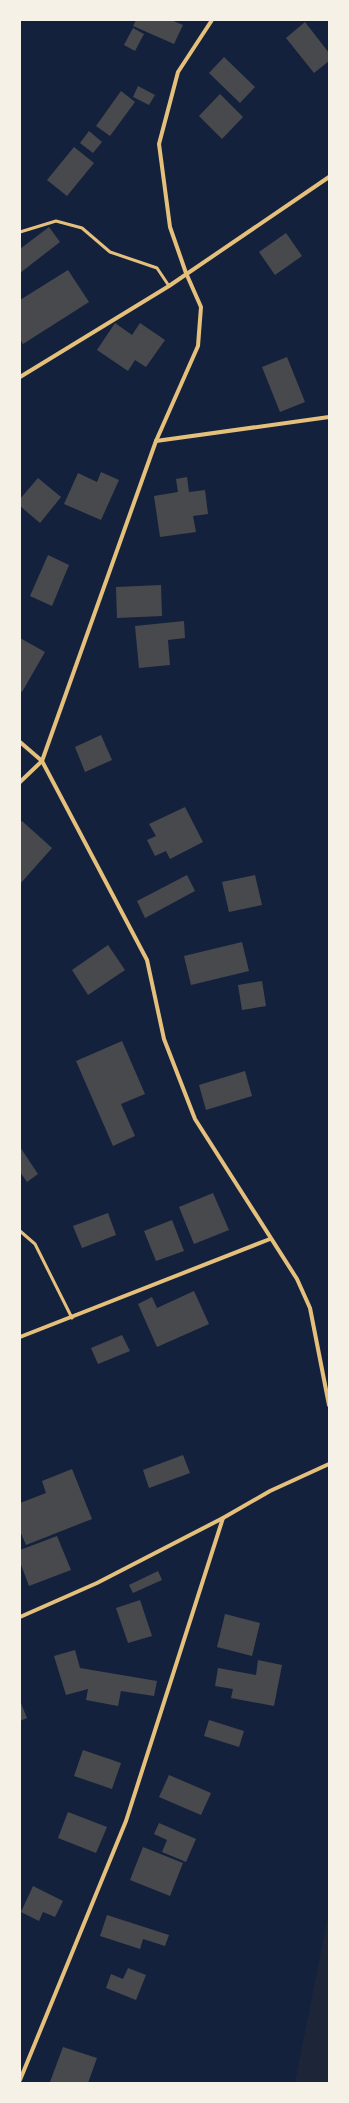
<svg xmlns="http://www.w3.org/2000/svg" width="349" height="2103" font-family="'Noto Serif',serif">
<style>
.green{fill:#1d2539}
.building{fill:#48494c}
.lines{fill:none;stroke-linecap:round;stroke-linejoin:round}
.service{stroke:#e5c07b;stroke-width:3}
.minor{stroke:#e5c07b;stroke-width:4}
</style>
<rect width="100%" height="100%" fill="#14213d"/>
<polygon class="green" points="329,1911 329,2083 295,2083"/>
<g class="building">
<polygon points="136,20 171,20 183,25 174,44 133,26"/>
<polygon points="305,22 329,53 329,61 314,73 286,38"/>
<polygon points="133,28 144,34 135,51 124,45"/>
<polygon points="224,57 255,87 240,103 209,73"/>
<polygon points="138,86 155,95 149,105 133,97"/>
<polygon points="121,91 135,102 110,136 96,126"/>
<polygon points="220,94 243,117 222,139 199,116"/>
<polygon points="89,131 102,142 93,153 80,143"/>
<polygon points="74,147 94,163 67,196 47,180"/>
<polygon points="49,227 60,242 20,273 20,249"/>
<polygon points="286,233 302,256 275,275 259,252"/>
<polygon points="68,270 89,302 23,344 20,339 20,300"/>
<polygon points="115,323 132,335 140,323 165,340 146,367 135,360 128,371 97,350"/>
<polygon points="287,357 305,402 280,412 262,367"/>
<polygon points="101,472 119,480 101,520 64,504 78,473 97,482"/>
<polygon points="187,477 189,492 205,490 208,514 193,516 196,532 160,537 154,496 178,492 176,479"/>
<polygon points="38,478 61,497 40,523 20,506 20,499"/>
<polygon points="48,555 69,565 52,606 30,596"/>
<polygon points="161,585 162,616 117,618 116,587"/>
<polygon points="184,621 185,638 168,640 170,665 139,668 135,626"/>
<polygon points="20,638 45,652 22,692 20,690"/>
<polygon points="101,735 112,760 85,772 75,747"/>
<polygon points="185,807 203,842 170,859 166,851 155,856 147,840 156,836 149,824"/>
<polygon points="22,821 52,848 20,884 20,823"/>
<polygon points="187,875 195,891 145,918 137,901"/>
<polygon points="255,875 262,905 229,912 222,882"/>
<polygon points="242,942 249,971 191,985 184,956"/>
<polygon points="108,945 125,970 88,995 72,970"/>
<polygon points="262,981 266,1006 242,1010 238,985"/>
<polygon points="122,1041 145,1094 121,1104 135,1136 113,1146 76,1061"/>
<polygon points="245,1071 252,1096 206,1110 199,1085"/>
<polygon points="20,1147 38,1174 27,1182 20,1172"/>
<polygon points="213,1193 229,1230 194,1244 179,1207"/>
<polygon points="108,1213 116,1235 82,1248 73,1226"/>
<polygon points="172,1220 184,1251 156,1261 144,1231"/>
<polygon points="194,1291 209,1324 157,1347 138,1304 152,1297 157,1308"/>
<polygon points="122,1335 130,1351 98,1364 91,1348"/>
<polygon points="183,1455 190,1473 149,1488 143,1470"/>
<polygon points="72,1469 92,1519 26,1545 20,1531 20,1503 46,1493 42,1481"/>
<polygon points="57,1536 71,1570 29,1586 20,1562 20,1550"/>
<polygon points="158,1571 162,1580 133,1593 129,1585"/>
<polygon points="140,1600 152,1636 128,1643 116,1608"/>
<polygon points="225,1614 260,1623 252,1656 217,1647"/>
<polygon points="75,1650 80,1668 157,1681 154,1696 121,1691 118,1706 86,1700 88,1689 66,1695 54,1656"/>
<polygon points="258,1660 282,1665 274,1706 231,1698 233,1689 215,1686 218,1668 256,1675"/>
<polygon points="20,1701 27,1718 20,1721"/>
<polygon points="209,1720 244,1731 239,1747 204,1736"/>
<polygon points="83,1750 121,1763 112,1789 74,1776"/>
<polygon points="169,1775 211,1793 201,1815 159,1797"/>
<polygon points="68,1812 107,1827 96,1853 58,1838"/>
<polygon points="159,1823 196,1839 186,1862 162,1852 167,1840 154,1834"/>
<polygon points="143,1847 183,1863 170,1896 130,1880"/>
<polygon points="33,1886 63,1901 55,1917 43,1912 39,1921 21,1912"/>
<polygon points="107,1915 169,1935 165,1946 143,1939 140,1949 100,1936"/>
<polygon points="128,1968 146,1975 136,2000 106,1988 111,1974 123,1979"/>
<polygon points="63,2047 97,2058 88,2083 50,2082"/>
</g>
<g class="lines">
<g class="service">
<polyline points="20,232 56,221 82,228 110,252 157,268 169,286"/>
<polyline points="20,1231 35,1244 72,1318"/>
</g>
<g class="minor">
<polyline points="20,377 169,286 329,177"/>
<polyline points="156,441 329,417"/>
<polyline points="20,742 42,761 147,960 164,1039 195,1119 297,1279 310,1308 329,1405"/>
<polyline points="20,782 42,761 156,441 198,346 201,307 186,273 170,227 159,144 178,72 212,20"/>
<polyline points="20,1337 270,1239"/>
<polyline points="20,1617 97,1583 223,1518 270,1491 329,1464"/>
<polyline points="20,2080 126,1821 223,1518"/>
</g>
</g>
<rect width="349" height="2103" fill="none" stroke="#f6f1e7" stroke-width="42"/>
</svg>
